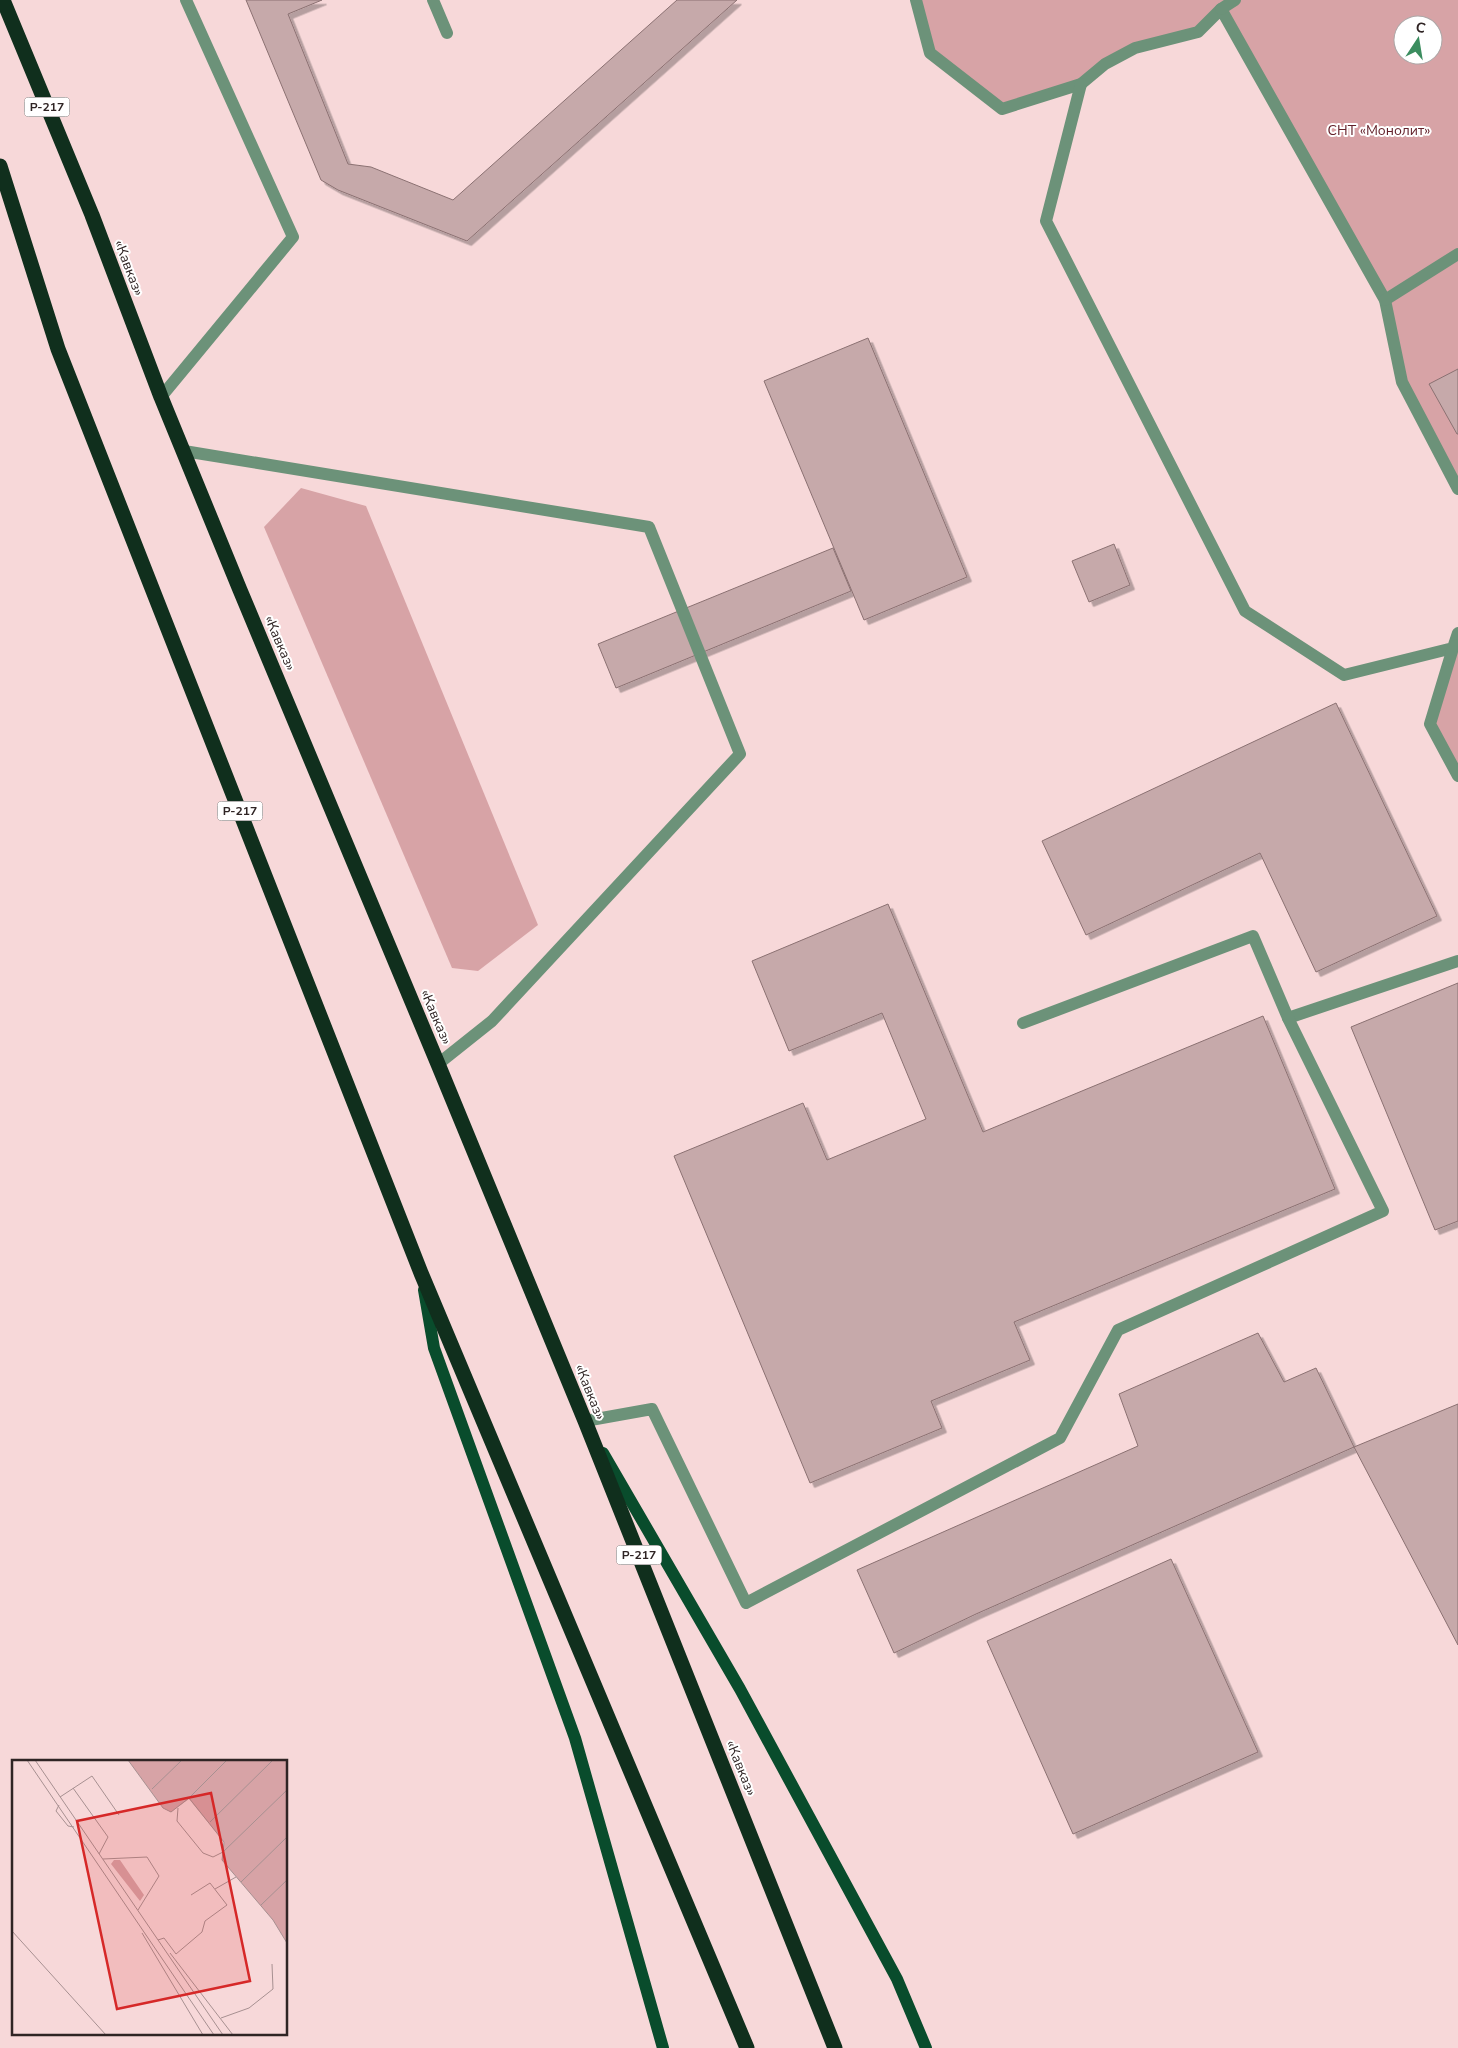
<svg xmlns="http://www.w3.org/2000/svg" width="1458" height="2048" font-family="'Nunito Sans',sans-serif">
<style>
.green{fill:#d7a3a6;fill-rule:evenodd}
.building{fill:#c6a9aa;stroke:#8b7172;filter:url(#shadow)}
.lines{fill:none;stroke-linecap:round;stroke-linejoin:round}
.minor{stroke:#6c9279;stroke-width:12}
.major{stroke:#094c2c;stroke-width:12}
.highway{stroke:#102f1d;stroke-width:15}
.labels{text-anchor:middle;dominant-baseline:central;stroke-width:4;stroke-linejoin:round;paint-order:stroke}
.shield{fill:#fff;stroke:#6d6666;stroke-width:1}
.shield-label{font-size:12px;font-weight:bold;fill:#2f2424}
.park-label{font-size:14px;fill:#63212a;stroke:#fff}
.street-label{font-size:14px;fill:#2f2424;stroke:#fff}
.inset-road{fill:none;stroke:#a79091;stroke-width:1}
.view{fill:#d62828;fill-opacity:0.15;stroke:#d62828;stroke-width:2.5}
.inset-edge{fill:none;stroke:#2f2424;stroke-width:2.5}
</style>
<defs>
<filter id="shadow"><feDropShadow dx="4.5" dy="4.5" stdDeviation="0" flood-color="#0004"/></filter>
</defs>
<rect width="100%" height="100%" fill="#f7d8d9"/>
<g class="green">
<path d="M916 0H1458V489L1402 382 1385 300 1221 10 1198 32 1135 48 1081 84 1002 109 930 53ZM1403 25H1433V55H1403Z"/>
<polygon points="301,488 366,506 538,925 478,971 452,968 264,527"/>
<polygon points="1458,633 1458,776 1430,724"/>
</g>
<g class="building">
<polygon points="246,0 322,0 288,14 348,164 371,167 453,200 677,0 737,0 467,241 338,190 321,180"/>
<polygon points="868,338 967,577 864,620 764,381"/>
<polygon points="1458,369 1458,434 1457,434 1429,384"/>
<polygon points="1114,544 1130,585 1089,602 1072,561"/>
<polygon points="833,548 851,591 616,688 598,644"/>
<polygon points="1336,703 1437,916 1316,972 1260,853 1086,935 1042,841"/>
<polygon points="888,904 983,1132 1263,1016 1335,1189 1014,1322 1030,1360 931,1401 942,1428 810,1483 674,1156 803,1103 827,1160 926,1119 882,1013 789,1051 752,961"/>
<polygon points="1458,983 1458,1221 1435,1230 1351,1027"/>
<polygon points="1258,1333 1284,1382 1316,1368 1354,1447 976,1614 894,1653 857,1570 1138,1446 1119,1394"/>
<polygon points="1458,1404 1458,1645 1354,1447"/>
<polygon points="1171,1559 1258,1752 1073,1834 987,1641"/>
</g>
<g class="lines">
<g class="minor">
<polyline points="433,0 447,33"/>
<polyline points="916,0 930,53 1002,109 1081,84 1105,64 1135,48 1198,32 1221,9 1385,300 1402,382 1458,489"/>
<polyline points="1221,9 1235,0"/>
<polyline points="1081,84 1046,221 1245,611 1344,675 1453,648 1458,633"/>
<polyline points="1385,300 1458,254"/>
<polyline points="161,397 293,237 186,0"/>
<polyline points="184,451 649,527 740,754 492,1021 438,1064"/>
<polyline points="1458,645 1453,648 1430,724 1458,776"/>
<polyline points="1288,1018 1458,961"/>
<polyline points="585,1421 652,1409 746,1603 1060,1438 1118,1330 1383,1211 1288,1018 1253,936 1023,1023"/>
</g>
<g class="major">
<polyline points="424,1290 434,1348 575,1738 663,2048"/>
<polyline points="603,1453 740,1689 897,1979 926,2048"/>
</g>
<g class="highway">
<polyline points="3,0 92,215 161,397 240,590 438,1064 585,1421 835,2048"/>
<polyline points="0,166 58,349 421,1273 747,2048"/>
</g>
</g>
<g class="labels">
<g class="shield">
<rect x="24.5" y="97.5" width="45" height="19" rx="4"/>
<rect x="217.5" y="801.5" width="45" height="19" rx="4"/>
<rect x="616.5" y="1545.5" width="45" height="19" rx="4"/>
</g>
<g class="shield-label">
<text x="47" y="107">Р-217</text>
<text x="240" y="811">Р-217</text>
<text x="639" y="1555">Р-217</text>
</g>
<g class="park-label">
<text x="1379" y="130">СНТ «Монолит»</text>
</g>
<g class="street-label">
<text transform="translate(129 268) rotate(69)">«Кавказ»</text>
<text transform="translate(280 643) rotate(67)">«Кавказ»</text>
<text transform="translate(436 1017) rotate(67)">«Кавказ»</text>
<text transform="translate(590 1392) rotate(68)">«Кавказ»</text>
<text transform="translate(741 1768) rotate(68)">«Кавказ»</text>
</g>
</g>
<g transform="translate(12 1760)">
<rect width="275" height="275" fill="#f7d8d9"/>
<path d="M116 0H275V183L261 160 210 100 212 82 177 39 159 52 151 48ZM102 100H108L132 135 128 141 99 104Z" fill="#d7a3a6"/>
<path class="inset-road" d="M15 0 202 275M23 0 211 275M116 0 151 48 159 52 177 38 212 82 211 92 201 97 191 93 165 61 166 48M61 28 96 77 87 94M140 29 170 0M275 30 211 92 210 100 261 160 275 183M48 37 80 16 107 55M177 38 215 0M47 45 44 51 56 66 62 67M198 62 261 0M91 99 135 97 147 116 126 150M229 122 275 77M203 129 224 117M249 145 275 120M0 171 94 275M130 173 191 275M146 180 152 178 164 194 190 172 193 161 215 145 198 123 179 135M158 193 221 275M209 258 237 248 261 229 260 204"/>
<path class="view" d="M199 33 238 221 105 249 65 61Z"/>
<rect width="275" height="275" class="inset-edge"/>
</g>
<g transform="translate(1418 40) rotate(12)"><circle r="24" fill="#ffffff" stroke="#aca7a7"/>
<path d="M0-4L9 19L0 12L-9 19Z" fill="#3b8d5f"/>
<text y="-8" font-size="14" font-weight="bold" text-anchor="middle" fill="#2f2424">С</text>
</g>
</svg>
